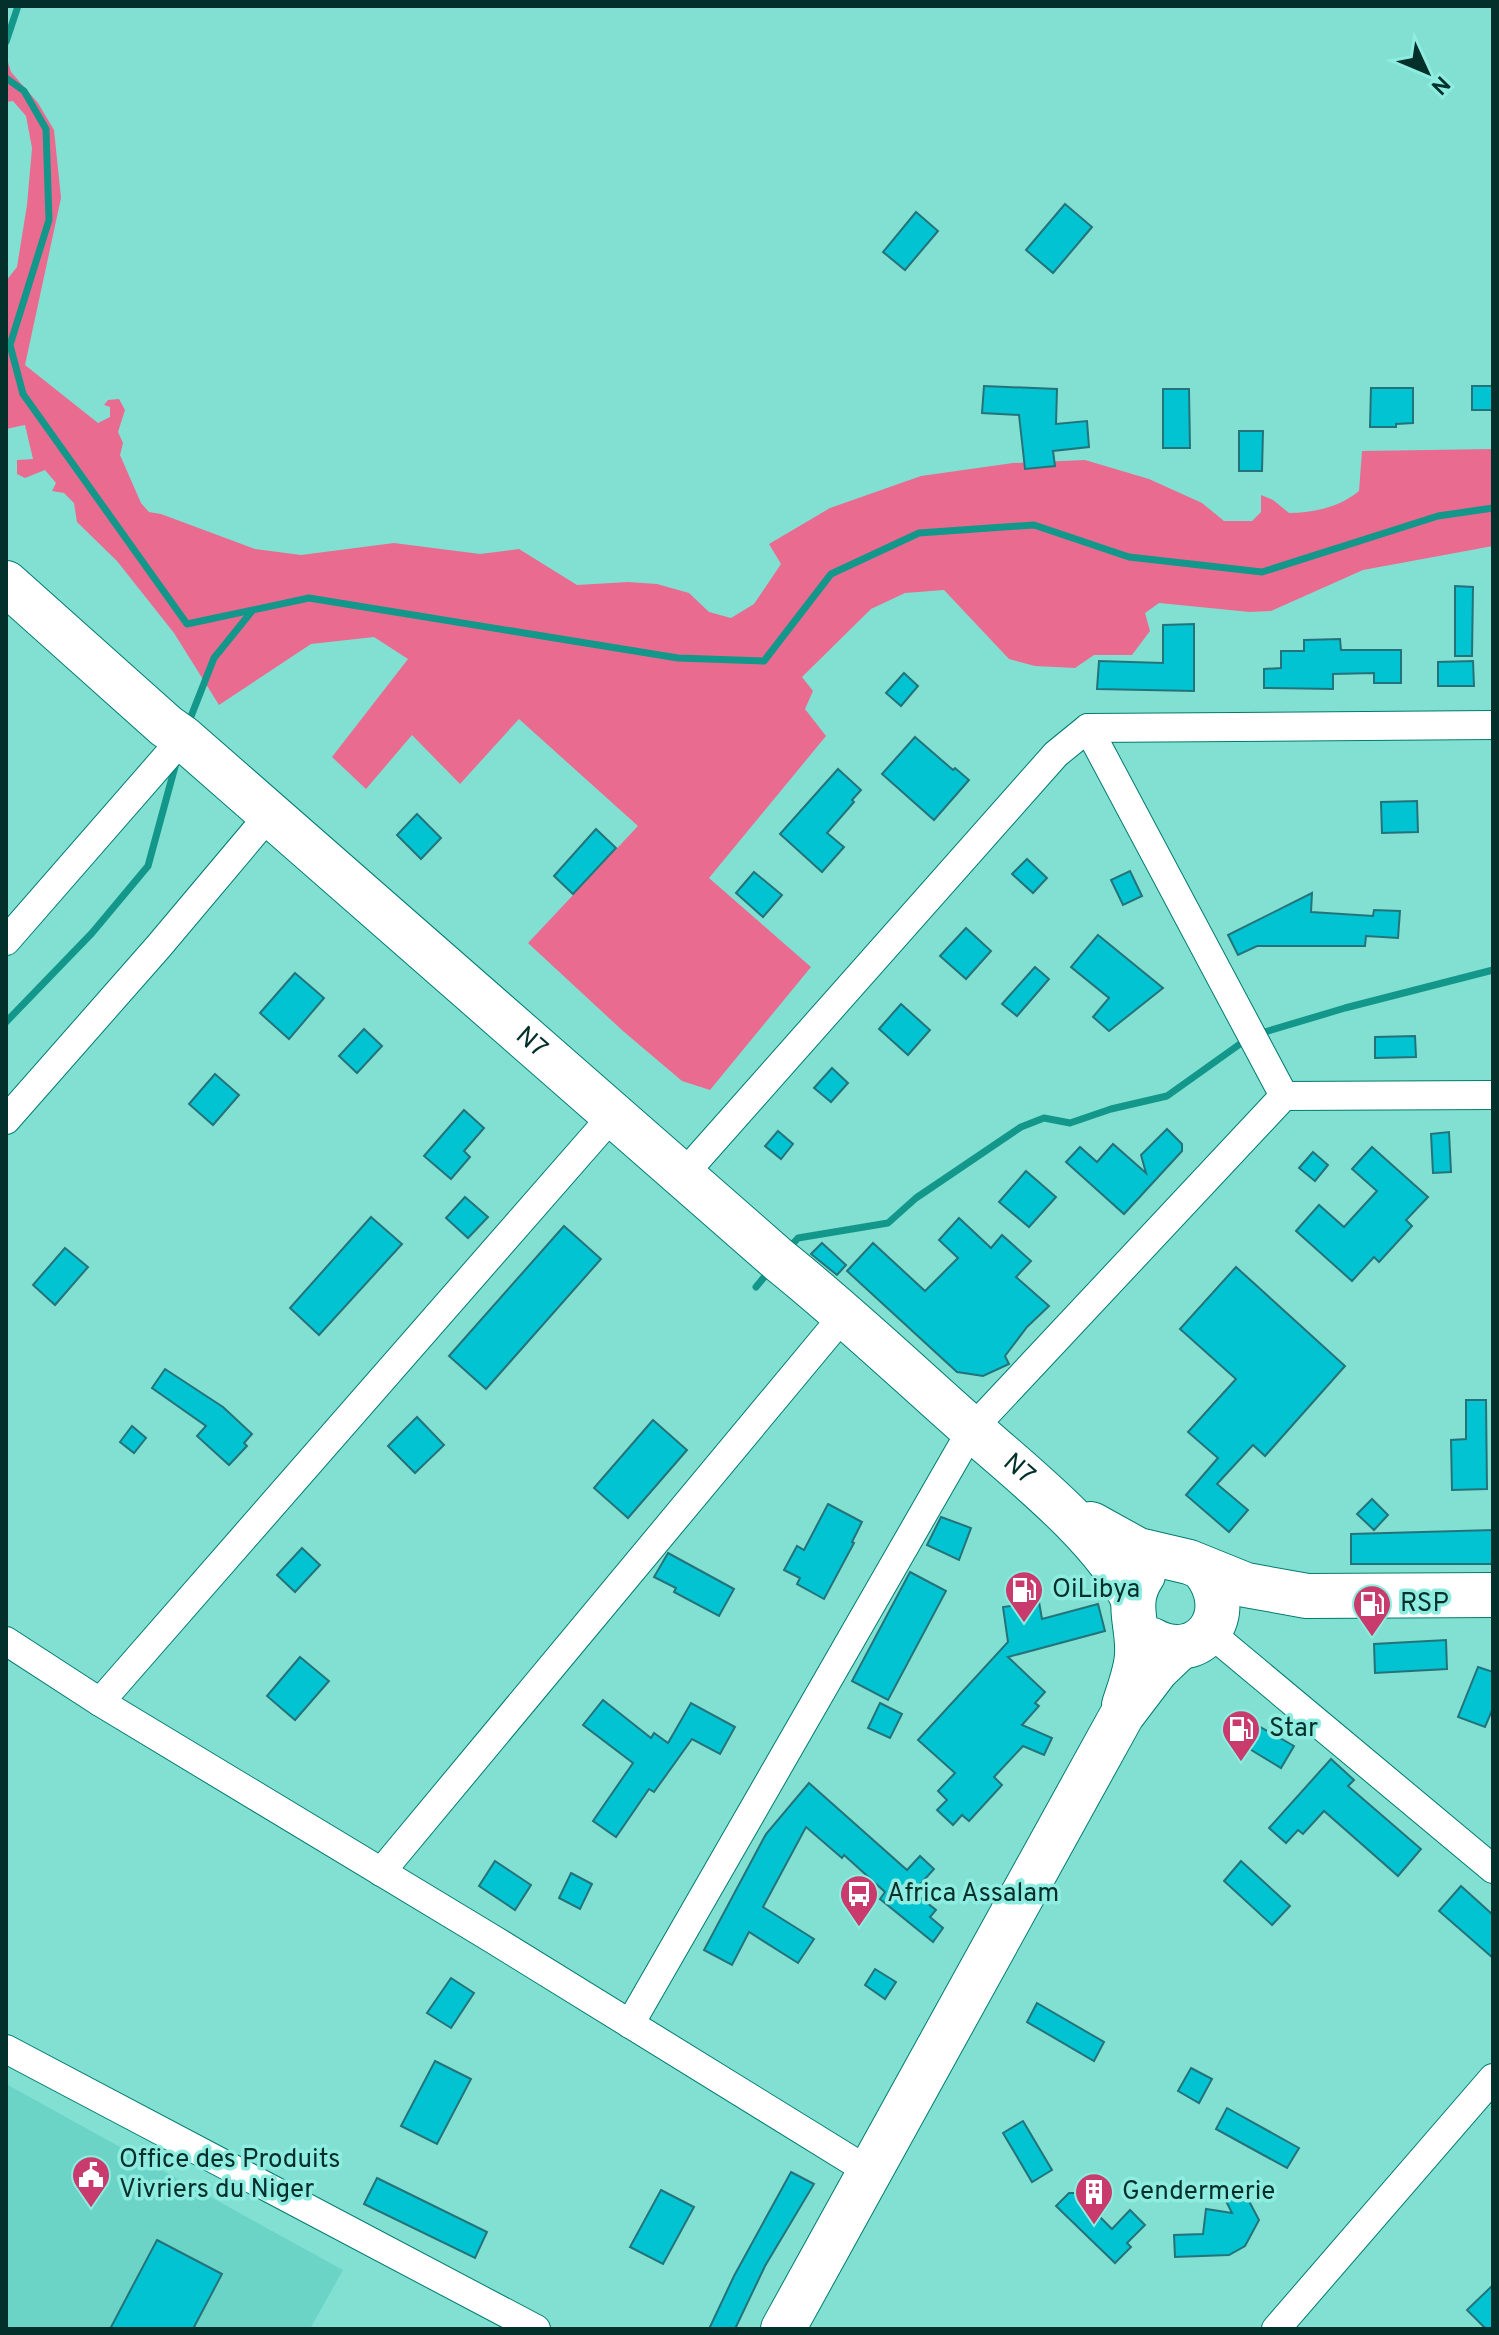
<svg xmlns="http://www.w3.org/2000/svg" width="1499" height="2335" font-family="Overpass,sans-serif">
<style>
.built{fill:#6bd4c7}
.green{fill:#e96c90}
.lines{fill:none;stroke-linecap:round;stroke-linejoin:round}
.stream{stroke:#13978a;stroke-width:7}
.building{fill:#01c3d1;stroke:#25737a;stroke-width:2}
.street-casing{stroke:#007b70;stroke-width:30}
.primary-casing{stroke:#007b70;stroke-width:46}
.street{stroke:#fff;stroke-width:28}
.primary{stroke:#fff;stroke-width:44}
.labels{text-anchor:middle;dominant-baseline:central;stroke-width:7;stroke-linejoin:round;paint-order:stroke}
.street-label{font-size:26px;fill:#04302b;stroke:#8eede0}
.poi-label{font-size:26px;fill:#04302b;stroke:#8eede0;text-anchor:start}
</style>
<rect width="100%" height="100%" fill="#81e0d2"/>
<polygon class="built" points="6,2084 343,2270 310,2329 6,2329"/>
<path class="green" d="M6 56 11 72 38 103 54 130 61 198 25 365 98 423 110 417V407L104 405 108 400 119 399 125 410 118 432 123 443 120 455 141 503 149 512 161 514 255 549 301 555 394 543 480 554 519 549 577 585 628 582 657 584 689 593 709 612 731 618 754 604 781 564 769 544 830 508 921 476 1013 463 1085 460 1149 479 1202 503 1224 521H1252L1261 512V495L1273 500 1289 513C1313 513 1340 507 1359 491L1362 451 1493 449V546L1363 570 1271 611 1250 612 1159 603 1145 613 1150 631 1132 655H1094L1075 668 1035 666 1009 659 944 590 905 593 871 609 802 677 813 691 805 709 826 736 709 878 811 967 710 1090 682 1081 623 1031 528 943 638 826 519 719 460 784 412 735 366 789 332 757 408 659 374 637 311 644 219 705 174 633 117 561 77 522 74 503 64 493 52 491 56 483 45 470 25 478 17 474V460L33 459 25 425 6 429V281L17 267 27 205 32 148 26 116 13 101 6 102Z"/>
<g class="lines">
<g class="stream">
<polyline points="6,42 18,6"/>
<polyline points="6,78 24,91 46,129 49,220 10,345 23,394 187,624 309,598 678,658 764,661 831,574 919,533 1034,525 1129,557 1262,572 1438,516 1493,508"/>
<polyline points="188,724 214,658 252,611"/>
<polyline points="6,1022 92,933 148,866 176,763"/>
<polyline points="1258,1034 1345,1008 1493,970"/>
<polyline points="789,1248 798,1238 888,1223 916,1198 1021,1127 1044,1118 1070,1123 1111,1109 1167,1096 1247,1039"/>
<polyline points="756,1287 770,1270"/>
</g>
</g>
<g class="building">
<polygon points="1065,204 1092,227 1053,273 1026,250"/>
<polygon points="916,212 938,231 905,270 883,252"/>
<polygon points="984,386 1057,389 1056,424 1087,421 1089,447 1053,451 1055,466 1025,469 1019,415 982,413"/>
<rect x="1472" y="386" width="21" height="24"/>
<polygon points="1371,388 1413,388 1413,423 1396,424 1396,427 1370,427"/>
<polygon points="1163,389 1189,389 1190,448 1163,448"/>
<polygon points="1239,431 1263,431 1262,471 1239,471"/>
<polygon points="1455,586 1473,587 1472,656 1455,656"/>
<polygon points="1194,624 1194,691 1097,689 1099,661 1163,663 1163,625"/>
<polygon points="1340,639 1341,650 1401,650 1401,683 1374,683 1374,673 1333,674 1333,689 1264,688 1264,669 1281,668 1281,651 1304,651 1304,640"/>
<polygon points="1473,661 1474,686 1438,686 1438,662"/>
<polygon points="904,673 918,686 901,706 886,693"/>
<polygon points="915,737 953,770 955,768 969,780 934,820 882,774"/>
<polygon points="838,769 861,790 852,800 854,802 827,833 844,847 822,872 780,834"/>
<polygon points="1417,801 1418,832 1382,833 1381,802"/>
<polygon points="417,814 441,838 421,859 397,835"/>
<polygon points="596,829 616,848 573,894 554,876"/>
<polygon points="1027,859 1047,878 1033,893 1012,874"/>
<polygon points="1130,871 1142,896 1123,905 1111,880"/>
<polygon points="754,872 782,895 763,917 736,893"/>
<polygon points="1312,893 1311,912 1373,916 1374,910 1400,911 1398,938 1366,936 1365,946 1257,946 1238,955 1228,935"/>
<polygon points="966,928 991,951 966,979 940,956"/>
<polygon points="1098,935 1163,988 1109,1031 1093,1017 1109,998 1071,967"/>
<polygon points="1035,967 1049,979 1017,1016 1002,1004"/>
<polygon points="295,973 324,998 289,1039 260,1013"/>
<polygon points="901,1004 930,1030 908,1055 879,1029"/>
<polygon points="364,1029 382,1046 357,1073 339,1056"/>
<polygon points="1415,1036 1416,1057 1375,1058 1375,1037"/>
<polygon points="832,1068 848,1083 831,1102 814,1088"/>
<polygon points="215,1074 239,1095 213,1125 189,1104"/>
<polygon points="464,1110 484,1128 464,1151 470,1157 451,1179 424,1156"/>
<polygon points="1167,1129 1182,1144 1182,1151 1124,1214 1066,1162 1080,1147 1097,1162 1113,1144 1146,1173 1141,1155"/>
<polygon points="778,1131 793,1144 781,1159 765,1146"/>
<polygon points="1449,1132 1451,1172 1433,1173 1431,1134"/>
<polygon points="1372,1147 1428,1197 1406,1220 1412,1226 1379,1262 1374,1257 1352,1281 1296,1231 1319,1205 1344,1227 1377,1191 1352,1169"/>
<polygon points="1313,1152 1328,1165 1315,1181 1299,1168"/>
<polygon points="1026,1171 1056,1197 1029,1227 999,1202"/>
<polygon points="465,1197 488,1217 468,1238 446,1218"/>
<polygon points="371,1217 402,1244 319,1335 290,1308"/>
<polygon points="959,1218 991,1248 1002,1235 1031,1261 1016,1277 1049,1306 1027,1327 1005,1356 1009,1364 983,1376 957,1372 847,1271 873,1243 925,1291 958,1258 939,1240"/>
<polygon points="564,1226 601,1259 486,1389 449,1356"/>
<polygon points="822,1243 846,1265 837,1275 811,1254"/>
<polygon points="65,1248 88,1267 55,1305 33,1285"/>
<polygon points="1236,1267 1345,1366 1265,1456 1253,1445 1217,1484 1248,1510 1229,1532 1186,1495 1218,1458 1188,1432 1236,1379 1180,1329"/>
<polygon points="165,1369 223,1407 252,1434 244,1443 247,1446 229,1465 197,1436 206,1426 152,1388"/>
<polygon points="1466,1400 1486,1400 1487,1489 1452,1490 1451,1440 1466,1439"/>
<polygon points="417,1417 444,1445 415,1473 388,1446"/>
<polygon points="653,1420 687,1450 628,1518 594,1488"/>
<polygon points="132,1426 146,1438 134,1453 120,1442"/>
<polygon points="1372,1499 1388,1515 1374,1530 1357,1514"/>
<polygon points="828,1504 862,1522 852,1542 854,1543 824,1599 797,1584 800,1578 784,1570 797,1546 804,1550"/>
<polygon points="941,1517 971,1528 959,1560 927,1545"/>
<polygon points="1493,1530 1493,1564 1351,1564 1351,1534"/>
<polygon points="302,1548 320,1565 295,1592 277,1575"/>
<polygon points="668,1553 734,1589 719,1616 674,1592 676,1588 654,1577"/>
<polygon points="910,1572 946,1591 888,1700 852,1681"/>
<polygon points="1039,1602 1042,1619 1098,1604 1105,1631 1008,1657 1045,1692 1035,1703 1039,1706 1022,1725 1052,1738 1044,1755 1023,1746 994,1777 1002,1785 969,1821 962,1815 953,1825 937,1810 947,1800 938,1791 955,1773 918,1740 1008,1642 1003,1607"/>
<polygon points="1446,1640 1447,1669 1375,1673 1374,1644"/>
<polygon points="300,1657 329,1681 295,1720 267,1696"/>
<polygon points="1478,1667 1493,1672 1493,1708 1485,1727 1458,1717"/>
<polygon points="603,1700 651,1738 654,1733 668,1743 691,1703 735,1727 720,1754 692,1739 654,1792 649,1789 616,1837 593,1821 633,1763 583,1725"/>
<polygon points="880,1703 902,1714 890,1738 868,1728"/>
<polygon points="1255,1724 1294,1746 1281,1768 1243,1745"/>
<polygon points="1331,1759 1354,1780 1348,1786 1421,1849 1398,1876 1324,1811 1303,1834 1298,1830 1286,1843 1269,1828"/>
<polygon points="809,1783 907,1870 920,1856 934,1869 913,1892 936,1910 930,1917 943,1928 933,1942 880,1899 885,1892 844,1855 842,1858 806,1827 763,1907 814,1939 798,1963 749,1932 732,1965 704,1950 766,1834"/>
<polygon points="495,1861 531,1885 515,1910 479,1886"/>
<polygon points="1241,1861 1290,1906 1272,1925 1224,1881"/>
<polygon points="571,1873 592,1884 580,1909 559,1898"/>
<polygon points="1461,1886 1493,1915 1493,1958 1439,1911"/>
<polygon points="875,1969 896,1982 885,1999 865,1985"/>
<polygon points="451,1978 474,1993 451,2028 427,2013"/>
<polygon points="1037,2003 1104,2042 1094,2061 1027,2022"/>
<polygon points="435,2061 471,2079 437,2144 401,2126"/>
<polygon points="1191,2068 1212,2079 1199,2103 1178,2091"/>
<polygon points="1227,2108 1299,2148 1287,2168 1216,2129"/>
<polygon points="1023,2121 1052,2170 1032,2182 1003,2133"/>
<polygon points="791,2172 814,2184 765,2266 735,2329 709,2329 734,2276"/>
<polygon points="377,2178 487,2232 475,2258 364,2204"/>
<polygon points="1240,2184 1259,2220 1245,2246 1229,2255 1175,2257 1174,2235 1203,2234 1206,2209 1232,2213 1222,2193"/>
<polygon points="661,2190 694,2207 663,2264 630,2247"/>
<polygon points="1069,2193 1076,2193 1112,2229 1130,2210 1145,2225 1127,2243 1131,2247 1115,2263 1056,2206"/>
<polygon points="157,2240 222,2274 193,2329 110,2329"/>
<polygon points="1493,2285 1493,2329 1486,2329 1467,2310"/>
</g>
<g class="lines">
<g class="street-casing">
<g id="street">
<polyline points="1088,728 1493,725"/>
<polyline points="6,941 183,738"/>
<polyline points="6,1120 159,946 270,814"/>
<polyline points="683,1175 1056,754 1088,728 1284,1096"/>
<polyline points="1209,1632 1493,1869"/>
<polyline points="6,1641 100,1702 491,1938 870,2172"/>
<polyline points="100,1702 614,1114"/>
<polyline points="381,1872 844,1315"/>
<polyline points="630,2024 972,1429 1284,1096 1493,1095"/>
<polyline points="6,2049 536,2329"/>
<polyline points="1276,2329 1493,2078"/>
</g>
</g>
<g class="primary-casing">
<g id="primary">
<path id="s1" d="M6 583 166 726 183 738 779 1260C844 1312 904 1369 966 1424 1019 1471 1103 1536 1133 1599"/>
<polyline points="1091,1524 1138,1550 1189,1562 1246,1585 1307,1596 1493,1595"/>
<path d="M1152 1640C1200 1666 1239 1614 1204 1570"/>
<path d="M1124 1705C1129 1689 1136 1672 1137 1655 1139 1624 1124 1603 1143 1575"/>
<polyline points="783,2329 1122,1715 1157,1669 1179,1648"/>
</g>
</g>
<use href="#street" class="street"/>
<use href="#primary" class="primary"/>
</g>
<defs>
<g id="fuel-pin" transform="scale(2)"><path d="M0 17L-7.5 6A9.5 9.5 0 1 1 7.5 6Z" fill="#c83b6c" stroke="#8eede0"/><path d="M-5.5-6h7V0h2V4h1.3V-2.5L3-4.5l.8-.8L6-3V5H2.5V1h-1V6h-7ZM-4.2-4.7v3.2H.2V-4.7Z" fill="#fff"/></g>
<g id="bus-pin" transform="scale(2)"><path d="M0 17L-7.5 6A9.5 9.5 0 1 1 7.5 6Z" fill="#c83b6c" stroke="#8eede0"/><path d="M-5-6H5V4H4V6H2V4H-2V6H-4V4H-5ZM-3.5-4V0h7V-4ZM-3.5 1.2v1.5H-2V1.2ZM2 1.2v1.5H3.5V1.2Z" fill="#fff"/></g>
<g id="civic-pin" transform="scale(2)"><path d="M0 17L-7.5 6A9.5 9.5 0 1 1 7.5 6Z" fill="#c83b6c" stroke="#8eede0"/><path d="M-.6-6.5H3V-4.5H.6V-3L4-1V1h2V6H-6V1h2V-1L-.6-3ZM-1.2 2.5V6h2.4V2.5Z" fill="#fff"/></g>
<g id="building-pin" transform="scale(2)"><path d="M0 17L-7.5 6A9.5 9.5 0 1 1 7.5 6Z" fill="#c83b6c" stroke="#8eede0"/><path d="M-4-6H4V6H1V3H-1V6H-4ZM-2.5-4.3h1.7v1.8h-1.7ZM.8-4.3h1.7v1.8H.8ZM-2.5-1h1.7V.8h-1.7ZM.8-1h1.7V.8H.8Z" fill="#fff"/></g>
</defs>
<g fill-rule="evenodd">
<use href="#fuel-pin" x="1024" y="1590"/>
<use href="#fuel-pin" x="1372" y="1604"/>
<use href="#fuel-pin" x="1241" y="1729"/>
<use href="#bus-pin" x="859" y="1894"/>
<use href="#civic-pin" x="91" y="2175"/>
<use href="#building-pin" x="1094" y="2192"/>
</g>
<g class="labels">
<g class="street-label">
<text stroke="none"><textPath href="#s1" startOffset="698">N7</textPath></text>
<text stroke="none"><textPath href="#s1" startOffset="1346">N7</textPath></text>
</g>
<g class="poi-label">
<text x="1052" y="1590">OiLibya</text>
<text x="1400" y="1604">RSP</text>
<text x="1269" y="1729">Star</text>
<text x="887" y="1894">Africa Assalam</text>
<text x="119" y="2160">Office des Produits<tspan x="119" dy="30">Vivriers du Niger</tspan></text>
<text x="1122" y="2192">Gendermerie</text>
</g>
</g>
<rect width="1499" height="2335" fill="none" stroke="#04302b" stroke-width="16"/>
<g transform="translate(1427 72) rotate(134)" stroke="#8eede0" stroke-width="6" paint-order="stroke">
<path d="M0-6L14 30L0 20L-14 30Z" fill="#04302b"/>
<text y="-12" font-size="22" font-weight="bold" text-anchor="middle" fill="#04302b">N</text>
</g>
</svg>
